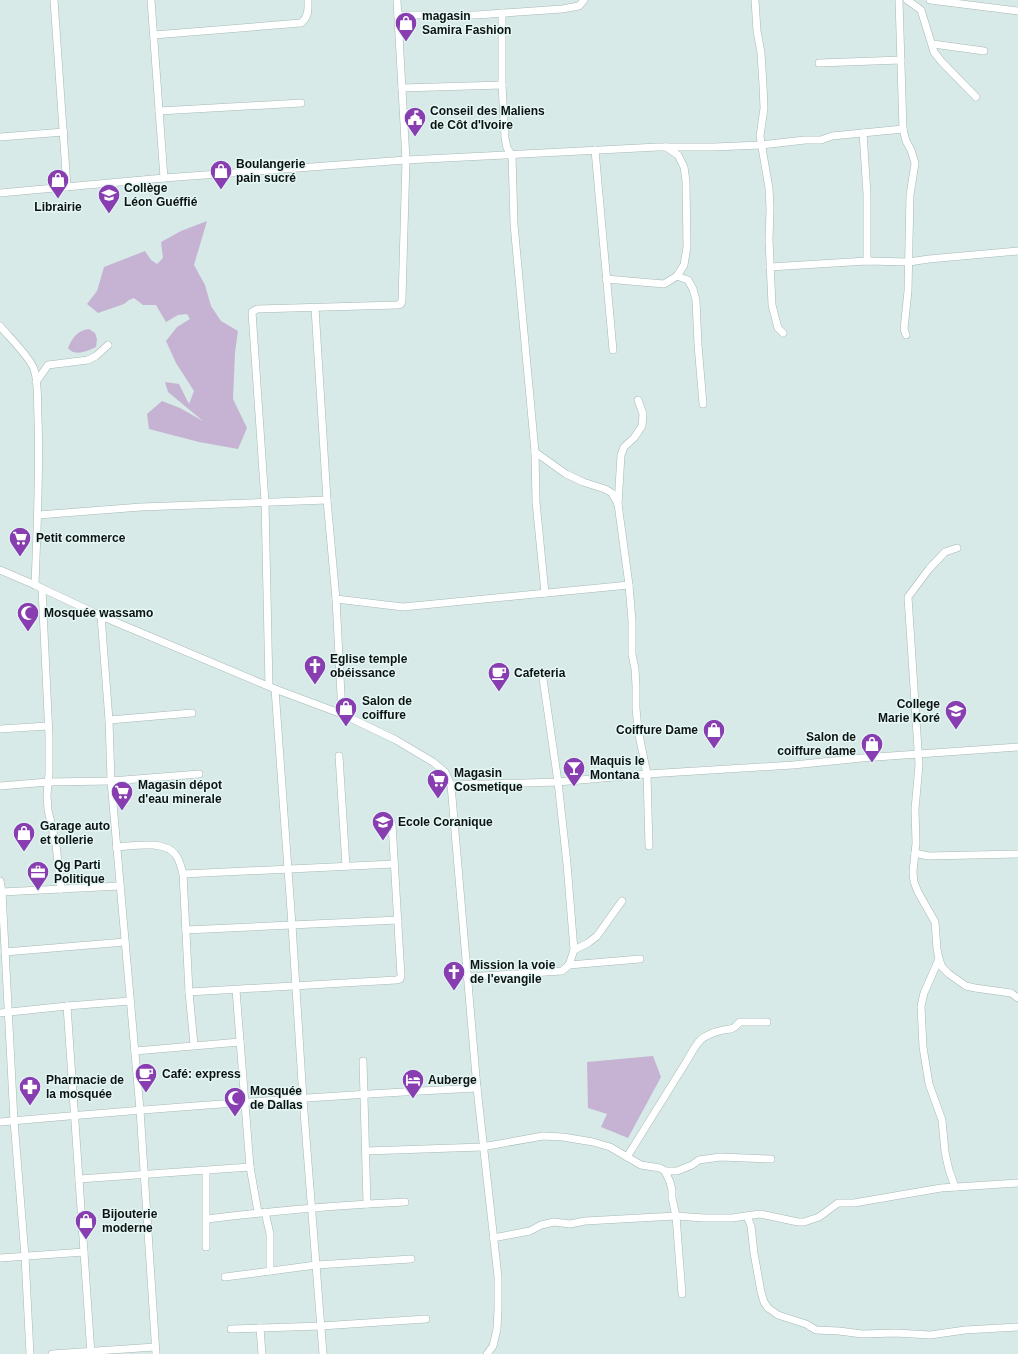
<svg xmlns="http://www.w3.org/2000/svg" width="1018" height="1354" font-family="Helvetica,sans-serif">
<style>
.green{fill:#c6b3d4}
.lines{fill:none;stroke-linecap:round;stroke-linejoin:round}
.minor-casing{stroke:#a6b8b6;stroke-width:8}
.minor{stroke:#fff;stroke-width:7}
.labels{text-anchor:middle;dominant-baseline:central;stroke-width:3;stroke-linejoin:round;paint-order:stroke}
.poi-label{font-size:12px;font-weight:bold;fill:#0d1312;stroke:#e4f7f4;text-anchor:start}
</style>
<rect width="100%" height="100%" fill="#d7eae7"/>
<g class="green">
<polygon points="207,221 194,265 205,285 211,306 221,321 238,331 235,352 233,399 247,428 238,449 199,442 149,429 147,414 162,401 180,408 203,421 168,392 165,382 179,384 189,404 194,391 176,363 166,341 177,327 190,319 187,314 178,315 166,322 156,305 143,305 134,298 129,300 124,304 98,313 87,304 97,291 104,267 145,251 151,260 157,264 163,258 161,242 181,231"/>
<path d="M89 329 95 333 97 339 96 347C87 351 75 357 68 348 72 338 78 330 89 329Z"/>
<polygon points="653,1056 661,1077 628,1138 601,1127 607,1114 588,1108 587,1062"/>
</g>
<g class="lines">
<g class="minor-casing">
<g id="minor">
<polyline points="54,0 67,187"/>
<polyline points="151,0 164,178"/>
<polyline points="755,0 757,31 761,53 763,85 764,108 760,136 769,188 770,209 769,240 772,305 778,328 783,333"/>
<polyline points="899,0 903,129 906,141 911,150 915,163 910,195 908,291 904,329 906,335"/>
<polyline points="907,0 921,10 934,52 941,61 976,97"/>
<polyline points="930,0 1018,11"/>
<polyline points="502,13 502,85 505,138 507,148 512,155 514,224 535,452 536,502 545,593"/>
<polyline points="398,15 476,15 562,9 579,6 584,0"/>
<path d="M154 35 301 23C309 16 308 10 308 0"/>
<polyline points="933,44 984,51"/>
<polyline points="819,63 901,60"/>
<polyline points="402,88 502,85"/>
<polyline points="159,111 301,103"/>
<polyline points="863,133 867,194 867,261"/>
<polyline points="0,137 64,132"/>
<polyline points="595,150 613,350"/>
<polyline points="0,193 164,178 406,160 658,147 714,147 761,145 805,140 821,140 832,136 903,129"/>
<polyline points="770,267 867,261 909,262 929,259 1018,251"/>
<polyline points="677,276 688,280 693,289 696,300 698,345 703,404"/>
<polyline points="606,279 664,284 677,276 684,265 687,247 686,181 684,167 678,155 666,147"/>
<polyline points="315,308 327,500 336,599 342,714"/>
<path d="M0 326C9 337 30 357 34 369 39 384 37 402 38 418 40 473 37 529 35 585"/>
<polyline points="36,382 48,365 88,360 96,356 108,345"/>
<polyline points="638,400 643,414 642,426 634,438 624,447 621,455 618,504 629,585 632,621 632,654 635,669 636,686 636,708 638,730 647,774 649,846"/>
<polyline points="535,452 566,474 583,482 605,489 612,493 618,504"/>
<polyline points="38,515 141,507 327,500"/>
<polyline points="957,548 945,552 929,569 908,597 919,765 915,809 916,843 913,872 914,882 918,892 935,922 937,949 939,959 942,967 949,974 966,986 975,988 1011,993 1018,998"/>
<polyline points="0,570 35,585 101,616 275,689 342,714 396,740 433,762 445,772 451,785 477,1088 498,1277 498,1309 497,1329 493,1346 487,1354"/>
<polyline points="42,589 49,736 49,773 47,795 48,810 56,845 61,889"/>
<polyline points="336,599 403,607 629,585"/>
<polyline points="101,616 109,720 111,781 140,1110 156,1354"/>
<polyline points="269,686 265,502 252,312 257,309 397,305 401,304 402,300 406,160 397,0"/>
<polyline points="275,689 292,925 303,1099 323,1354"/>
<polyline points="109,720 192,713"/>
<polyline points="0,729 48,726"/>
<polyline points="339,756 346,866"/>
<polyline points="451,785 558,782 647,774 793,765 862,758 1018,747"/>
<polyline points="0,786 48,782 111,781 199,774"/>
<path d="M116 847C132 846 164 840 175 854 180 860 181 867 183 874L189 992 194 1045"/>
<polyline points="915,853 928,856 1018,854"/>
<polyline points="183,874 394,864"/>
<polyline points="0,881 2,892 14,1121 25,1256 30,1354"/>
<polyline points="2,892 120,886"/>
<polyline points="186,930 398,920"/>
<polyline points="574,950 588,943 597,936 622,901"/>
<polyline points="5,952 125,942"/>
<polyline points="939,959 924,993 921,1006 923,1047 929,1084 942,1120 945,1152 949,1170 955,1187"/>
<polyline points="569,965 640,959"/>
<polyline points="467,977 562,971 569,965 574,950 567,864 558,782 542,672"/>
<polyline points="236,990 250,1167 258,1212"/>
<polyline points="189,992 396,980 400,979 401,976 392,824"/>
<polyline points="67,1006 91,1354"/>
<polyline points="0,1013 67,1006 130,1001"/>
<polyline points="135,1051 240,1042"/>
<polyline points="363,1061 367,1204"/>
<path d="M0 1122C159 1108 318 1096 477 1088"/>
<polyline points="366,1151 482,1147 543,1136 563,1137 593,1142 610,1147 641,1165 660,1168 665,1171 670,1182 672,1190 672,1198 676,1216 704,1218 732,1218 760,1214 798,1222 804,1222 819,1217 838,1203 854,1203 941,1188 1018,1183"/>
<path d="M627 1157 688 1059C698 1040 702 1035 723 1030 727 1029 730 1030 733 1028 736 1027 737 1024 740 1022H767"/>
<polyline points="206,1171 206,1247"/>
<polyline points="665,1171 677,1171 692,1165 699,1160 720,1157 771,1159"/>
<polyline points="79,1179 250,1167"/>
<polyline points="265,1212 270,1234 270,1271"/>
<polyline points="747,1216 751,1226 754,1253 761,1292 764,1302 768,1308 778,1315 806,1324 816,1330 839,1331 862,1334 896,1333 930,1335 965,1330 1018,1327"/>
<path d="M207 1219C272 1211 339 1205 405 1202"/>
<polyline points="493,1238 530,1231 541,1225 554,1222 570,1224 585,1221 676,1216 682,1294"/>
<polyline points="0,1258 84,1252"/>
<polyline points="225,1277 316,1265 411,1259"/>
<polyline points="260,1328 262,1354"/>
<polyline points="231,1329 321,1326 426,1319"/>
<polyline points="52,1354 155,1347"/>
</g>
</g>
<use href="#minor" class="minor"/>
</g>
<defs>
<g id="shop-pin" transform="scale(1.15)"><path d="M0 17L-7.5 6A9.5 9.5 0 1 1 7.5 6Z" fill="#883eb1" stroke="#e4f7f4"/><path d="M-5-2.5h2.3a2.7 3.5 0 0 1 5.4 0H5L5.5 6h-11ZM-1.5-2.5h3a1.5 2.3 0 0 0-3 0Z" fill="#fff"/></g>
<g id="civic-pin" transform="scale(1.15)"><path d="M0 17L-7.5 6A9.5 9.5 0 1 1 7.5 6Z" fill="#883eb1" stroke="#e4f7f4"/><path d="M-.6-6.5H3V-4.5H.6V-3L4-1V1h2V6H-6V1h2V-1L-.6-3ZM-1.2 2.5V6h2.4V2.5Z" fill="#fff"/></g>
<g id="school-pin" transform="scale(1.15)"><path d="M0 17L-7.5 6A9.5 9.5 0 1 1 7.5 6Z" fill="#883eb1" stroke="#e4f7f4"/><path d="M0-5L7-2L0 1L-7-2ZM-4 1L0 2.5L4 1V4Q0 6-4 4Z" fill="#fff"/></g>
<g id="supermarket-pin" transform="scale(1.15)"><path d="M0 17L-7.5 6A9.5 9.5 0 1 1 7.5 6Z" fill="#883eb1" stroke="#e4f7f4"/><path d="M-6-5.5h2.5l.6 2H6L4.5 2H-2.5L-4.4-4H-6ZM-1.5 3.2a1.3 1.3 0 1 0 .1 0ZM3 3.2a1.3 1.3 0 1 0 .1 0Z" fill="#fff"/></g>
<g id="mosque-pin" transform="scale(1.15)"><path d="M0 17L-7.5 6A9.5 9.5 0 1 1 7.5 6Z" fill="#883eb1" stroke="#e4f7f4"/><path d="M3.5-4.9A6 6 0 1 0 3.5 4.9A5 5 0 1 1 3.5-4.9Z" fill="#fff"/></g>
<g id="church-pin" transform="scale(1.15)"><path d="M0 17L-7.5 6A9.5 9.5 0 1 1 7.5 6Z" fill="#883eb1" stroke="#e4f7f4"/><path d="M-1.2-6h2.4v3.5h3.3v2.4h-3.3V6h-2.4V-.1h-3.3v-2.4h3.3Z" fill="#fff"/></g>
<g id="cafe-pin" transform="scale(1.15)"><path d="M0 17L-7.5 6A9.5 9.5 0 1 1 7.5 6Z" fill="#883eb1" stroke="#e4f7f4"/><path d="M-5.5-4.5H6V0H3Q3 3.5 0 3.5H-2.5Q-5.5 3.5-5.5 0ZM3-3.2v2h1.7v-2ZM-6 4.5H4V6H-6Z" fill="#fff"/></g>
<g id="university-pin" transform="scale(1.15)"><path d="M0 17L-7.5 6A9.5 9.5 0 1 1 7.5 6Z" fill="#883eb1" stroke="#e4f7f4"/><path d="M0-5L7-2L0 1L-7-2ZM-4 1L0 2.5L4 1V4Q0 6-4 4Z" fill="#fff"/></g>
<g id="bar-pin" transform="scale(1.15)"><path d="M0 17L-7.5 6A9.5 9.5 0 1 1 7.5 6Z" fill="#883eb1" stroke="#e4f7f4"/><path d="M-6-5H6L.8 .8V4.5H3.5V6h-7V4.5H-.8V.8Z" fill="#fff"/></g>
<g id="office-pin" transform="scale(1.15)"><path d="M0 17L-7.5 6A9.5 9.5 0 1 1 7.5 6Z" fill="#883eb1" stroke="#e4f7f4"/><path d="M-6-3h4V-5.5h4V-3h4V5H-6ZM-1-4.5V-3h2v-1.5ZM-6 0V1H6V0Z" fill="#fff"/></g>
<g id="hotel-pin" transform="scale(1.15)"><path d="M0 17L-7.5 6A9.5 9.5 0 1 1 7.5 6Z" fill="#883eb1" stroke="#e4f7f4"/><path d="M-6-4.5h1.5V1H6V5H4.5V3h-9V5H-6ZM-4 0a1.8 1.8 0 1 1 3.6 0ZM.5 0V-2.5h3Q6-2.5 6 0Z" fill="#fff"/></g>
<g id="pharmacy-pin" transform="scale(1.15)"><path d="M0 17L-7.5 6A9.5 9.5 0 1 1 7.5 6Z" fill="#883eb1" stroke="#e4f7f4"/><path d="M-2-6h4v4h4v4h-4v4h-4v-4h-4v-4h4Z" fill="#fff"/></g>
</defs>
<g fill-rule="evenodd">
<use href="#shop-pin" x="406" y="23"/>
<use href="#civic-pin" x="415" y="118"/>
<use href="#shop-pin" x="221" y="171"/>
<use href="#shop-pin" x="58" y="180"/>
<use href="#school-pin" x="109" y="195"/>
<use href="#supermarket-pin" x="20" y="538"/>
<use href="#mosque-pin" x="28" y="613"/>
<use href="#church-pin" x="315" y="666"/>
<use href="#cafe-pin" x="499" y="673"/>
<use href="#shop-pin" x="346" y="708"/>
<use href="#university-pin" x="956" y="711"/>
<use href="#shop-pin" x="714" y="730"/>
<use href="#shop-pin" x="872" y="744"/>
<use href="#bar-pin" x="574" y="768"/>
<use href="#supermarket-pin" x="438" y="780"/>
<use href="#supermarket-pin" x="122" y="792"/>
<use href="#school-pin" x="383" y="822"/>
<use href="#shop-pin" x="24" y="833"/>
<use href="#office-pin" x="38" y="872"/>
<use href="#church-pin" x="454" y="972"/>
<use href="#cafe-pin" x="146" y="1074"/>
<use href="#hotel-pin" x="413" y="1080"/>
<use href="#pharmacy-pin" x="30" y="1087"/>
<use href="#mosque-pin" x="235" y="1098"/>
<use href="#shop-pin" x="86" y="1221"/>
</g>
<g class="labels">
<g class="poi-label">
<text x="422" y="16">magasin<tspan x="422" dy="14">Samira Fashion</tspan></text>
<text x="430" y="111">Conseil des Maliens<tspan x="430" dy="14">de Côt d'Ivoire</tspan></text>
<text x="236" y="164">Boulangerie<tspan x="236" dy="14">pain sucré</tspan></text>
<text x="124" y="188">Collège<tspan x="124" dy="14">Léon Guéffié</tspan></text>
<text x="58" y="207" text-anchor="middle">Librairie</text>
<text x="36" y="538">Petit commerce</text>
<text x="44" y="613">Mosquée wassamo</text>
<text x="330" y="659">Eglise temple<tspan x="330" dy="14">obéissance</tspan></text>
<text x="514" y="673">Cafeteria</text>
<text x="362" y="701">Salon de<tspan x="362" dy="14">coiffure</tspan></text>
<text x="940" y="704" text-anchor="end">College<tspan x="940" dy="14">Marie Koré</tspan></text>
<text x="698" y="730" text-anchor="end">Coiffure Dame</text>
<text x="856" y="737" text-anchor="end">Salon de<tspan x="856" dy="14">coiffure dame</tspan></text>
<text x="590" y="761">Maquis le<tspan x="590" dy="14">Montana</tspan></text>
<text x="454" y="773">Magasin<tspan x="454" dy="14">Cosmetique</tspan></text>
<text x="138" y="785">Magasin dépot<tspan x="138" dy="14">d'eau minerale</tspan></text>
<text x="398" y="822">Ecole Coranique</text>
<text x="40" y="826">Garage auto<tspan x="40" dy="14">et tollerie</tspan></text>
<text x="54" y="865">Qg Parti<tspan x="54" dy="14">Politique</tspan></text>
<text x="470" y="965">Mission la voie<tspan x="470" dy="14">de l'evangile</tspan></text>
<text x="162" y="1074">Café: express</text>
<text x="46" y="1080">Pharmacie de<tspan x="46" dy="14">la mosquée</tspan></text>
<text x="428" y="1080">Auberge</text>
<text x="250" y="1091">Mosquée<tspan x="250" dy="14">de Dallas</tspan></text>
<text x="102" y="1214">Bijouterie<tspan x="102" dy="14">moderne</tspan></text>
</g>
</g>
</svg>
